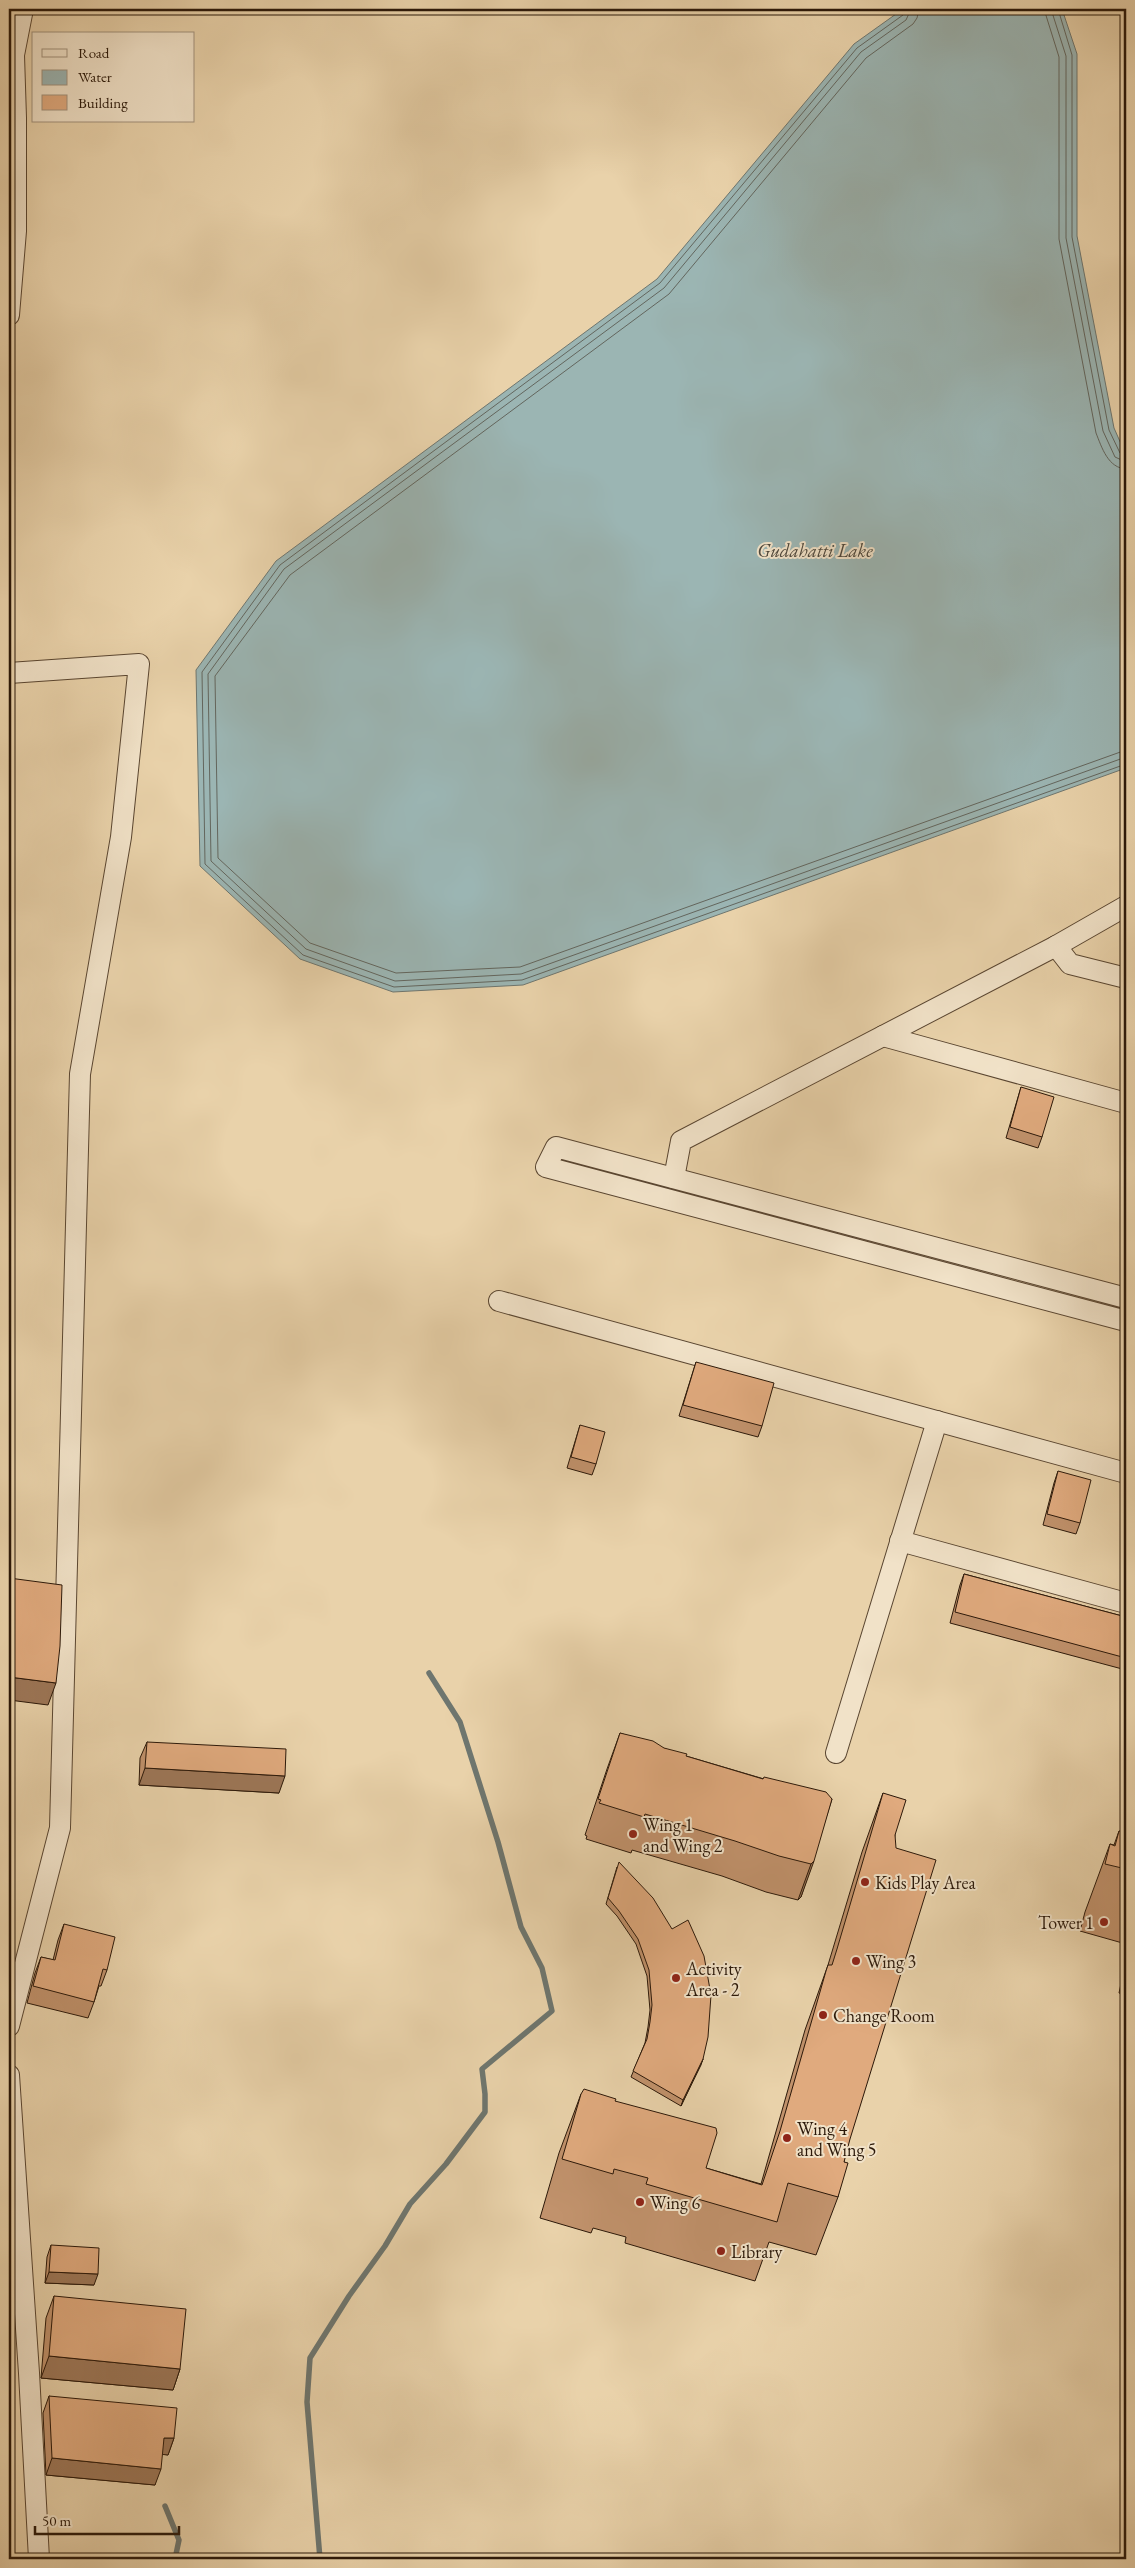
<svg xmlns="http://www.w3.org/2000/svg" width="1135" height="2568" font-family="'EB Garamond',serif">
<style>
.water{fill:#9bb5b3;stroke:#6e766f}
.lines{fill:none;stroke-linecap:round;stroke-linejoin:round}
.shore{stroke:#63665e;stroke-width:1}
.stream{stroke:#6e766f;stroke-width:5.5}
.minor-casing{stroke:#5a4631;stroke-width:22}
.minor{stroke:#f1e2c8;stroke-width:20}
.wall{fill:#c1926c;stroke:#2b1809}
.shaded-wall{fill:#9d7758;stroke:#2b1809}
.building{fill:#e0aa7e;stroke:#2b1809}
.poi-dot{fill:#8f2418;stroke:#f1e2c8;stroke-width:2}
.labels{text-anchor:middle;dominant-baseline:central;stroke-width:4;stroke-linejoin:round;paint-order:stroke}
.poi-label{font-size:18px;fill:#2b1809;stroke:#f1e2c8;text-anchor:start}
.water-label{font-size:19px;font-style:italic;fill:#4d473c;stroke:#f1e2c8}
</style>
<rect width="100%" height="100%" fill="#e9d2aa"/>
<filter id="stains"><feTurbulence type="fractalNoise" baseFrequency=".004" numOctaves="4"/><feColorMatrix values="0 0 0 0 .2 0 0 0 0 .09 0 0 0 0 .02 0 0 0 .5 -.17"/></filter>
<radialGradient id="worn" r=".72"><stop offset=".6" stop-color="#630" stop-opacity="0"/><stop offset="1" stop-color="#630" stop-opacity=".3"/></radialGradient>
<polygon class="water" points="903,9 1062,9 1077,54 1077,236 1114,428 1126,455 1126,768 523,985 393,992 300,959 200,866 196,670 276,561 657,279 854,44"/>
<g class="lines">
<g class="shore">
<polyline points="905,9 903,15 857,48 660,283 280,565 202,672 205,864 303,955 394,987 522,980 1126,764"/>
<polyline points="911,9 906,20 861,52 664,288 284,569 208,674 211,861 306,949 395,981 521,974 1126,757"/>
<polyline points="919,9 917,18 913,24 866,58 669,294 290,575 215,676 218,858 310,943 396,973 520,967 1126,750"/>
<path d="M1044 9 1059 57V239L1096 433C1102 448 1108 468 1126 469"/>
<polyline points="1051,9 1066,56 1066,238 1103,431 1115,457 1126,462"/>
<polyline points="1058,9 1072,55 1072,237 1109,430 1120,453 1126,455"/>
</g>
<g class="stream">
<polyline points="165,2506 179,2540 175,2559"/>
<polyline points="320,2559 307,2402 310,2358 349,2296 385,2246 410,2204 446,2164 485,2112 485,2094 482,2069 552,2011 542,1968 521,1927 498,1842 460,1722 429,1673"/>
</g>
<g class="minor-casing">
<g id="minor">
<polyline points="9,315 16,231 16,118 14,55 23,9"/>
<polyline points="9,673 139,664 121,837 80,1074 60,1828 9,2026"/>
<polyline points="1056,946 1070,964 1126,978"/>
<polyline points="883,1036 1126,1103"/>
<polyline points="674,1178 681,1141 1056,946 1126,906"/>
<polyline points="1126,1298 556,1147 546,1167 1126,1321"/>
<polyline points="499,1301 1126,1473"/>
<polyline points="900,1541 1126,1603"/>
<polyline points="836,1753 937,1421"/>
<polyline points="9,2075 29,2373 39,2559"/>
</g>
</g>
<use href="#minor" class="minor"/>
</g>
<g class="wall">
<polygon points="1021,1087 1042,1137 1038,1148 1006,1138"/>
<polygon points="696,1362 762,1426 758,1437 679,1416"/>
<polygon points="580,1425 596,1464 592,1475 567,1468"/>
<polygon points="1058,1471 1080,1523 1076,1534 1043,1525 1054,1483"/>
<polygon points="964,1574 1126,1617 1126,1670 950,1623 960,1585"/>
<polygon points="620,1733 686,1756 832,1799 801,1897 798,1900 766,1892 722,1876 632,1850 631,1853 586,1839 587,1836 585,1835 607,1769"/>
<polygon points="147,1742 279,1793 139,1785 140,1758"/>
<polygon points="883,1793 895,1835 844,2162 838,2197 816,2255 769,2242 755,2281 625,2243 626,2237 593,2228 591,2233 540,2218 559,2153 581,2094 615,2101 706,2168 761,2184 805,2030 828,1965 862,1852"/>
<polygon points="1119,1831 1126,1833 1126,1944 1080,1931 1085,1912 1110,1844 1114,1845"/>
<polygon points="617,1867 703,2059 681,2106 631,2077 645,2043 648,2027 650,2010 647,1976 636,1944 617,1916 606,1904"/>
<polygon points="64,1924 107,1970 101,1986 99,1986 94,2002 88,2018 27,2003 35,1973 41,1957 53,1960 58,1940"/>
<polygon points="1126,1960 1126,1995 1119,1993"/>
<polygon points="51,2245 94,2285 45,2283 47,2257"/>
<polygon points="54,2296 180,2369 173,2390 41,2378 46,2318"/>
<polygon points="49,2396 174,2438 168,2455 162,2454 155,2485 46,2475 43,2413"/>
</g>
<g class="shaded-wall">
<polygon points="9,1677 56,1683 48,1705 9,1700"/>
<polygon points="145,1768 285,1776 279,1793 139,1785"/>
<polygon points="814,1861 801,1897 798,1900 811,1864"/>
<polygon points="703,2059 701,2065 681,2106 683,2100"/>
<polygon points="49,2272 98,2274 94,2285 45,2283"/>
<polygon points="49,2356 180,2369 173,2390 41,2378"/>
<polygon points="164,2438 174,2438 168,2455 158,2454"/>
<polygon points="52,2458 161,2469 155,2485 46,2475"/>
</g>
<g class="building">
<polygon points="1021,1087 1054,1097 1042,1137 1010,1127"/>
<polygon points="696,1362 774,1383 762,1426 683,1405"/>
<polygon points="580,1425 605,1432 596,1464 571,1457"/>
<polygon points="1058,1471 1091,1480 1080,1523 1047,1514"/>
<polygon points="964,1574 1126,1617 1126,1658 955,1612"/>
<polygon points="9,1578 62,1585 60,1646 56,1683 9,1677"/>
<polygon points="620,1733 653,1741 664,1748 687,1754 686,1756 763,1779 764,1777 826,1792 832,1799 814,1861 811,1864 779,1856 735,1841 645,1814 644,1817 599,1803 601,1800 598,1799"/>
<polygon points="147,1742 286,1749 285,1776 145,1768"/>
<polygon points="883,1793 906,1800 895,1835 896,1848 936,1860 850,2139 844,2162 848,2163 838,2197 788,2183 777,2222 646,2184 648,2178 614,2169 613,2174 562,2159 581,2094 584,2089 616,2099 615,2101 716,2128 717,2133 706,2168 762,2185 780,2131 826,1971 828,1965 832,1965 837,1949"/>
<polygon points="1119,1831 1126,1833 1126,1869 1105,1864 1110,1844 1115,1846"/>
<polygon points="619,1862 653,1898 672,1929 688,1920 704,1956 711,1995 708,2037 703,2059 683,2100 633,2071 647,2039 650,2022 652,2005 649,1970 638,1939 619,1911 608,1898"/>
<polygon points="64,1924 115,1937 107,1970 103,1969 94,2002 33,1986 41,1957 55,1960"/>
<polygon points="51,2245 99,2248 98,2274 49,2272"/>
<polygon points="54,2296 186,2309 180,2369 49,2356"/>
<polygon points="49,2396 177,2408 174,2438 164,2438 161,2469 52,2458"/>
</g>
<g class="poi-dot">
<circle cx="633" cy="1834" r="5"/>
<circle cx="865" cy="1882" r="5"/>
<circle cx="1104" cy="1922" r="5"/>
<circle cx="856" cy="1961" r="5"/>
<circle cx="676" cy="1978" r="5"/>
<circle cx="823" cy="2015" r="5"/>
<circle cx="787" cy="2138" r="5"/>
<circle cx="640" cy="2202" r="5"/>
<circle cx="721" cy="2251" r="5"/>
</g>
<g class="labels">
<g class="poi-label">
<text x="643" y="1824">Wing 1<tspan x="643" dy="21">and Wing 2</tspan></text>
<text x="875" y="1882">Kids Play Area</text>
<text x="1094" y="1922" text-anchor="end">Tower 1</text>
<text x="866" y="1961">Wing 3</text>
<text x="686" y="1968">Activity<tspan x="686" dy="21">Area - 2</tspan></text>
<text x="833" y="2015">Change Room</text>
<text x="797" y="2128">Wing 4<tspan x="797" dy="21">and Wing 5</tspan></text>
<text x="650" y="2202">Wing 6</text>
<text x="731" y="2251">Library</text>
</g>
<g class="water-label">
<text x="815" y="550">Gudahatti Lake</text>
</g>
</g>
<rect width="1135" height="2568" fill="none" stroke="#e9d2aa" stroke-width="30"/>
<rect x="10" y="10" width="1115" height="2548" fill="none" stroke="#2b1809" stroke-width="2.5"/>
<rect x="15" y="15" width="1105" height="2538" fill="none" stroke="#2b1809"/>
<rect x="32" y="32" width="162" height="90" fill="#f1e2c8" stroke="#a2917c"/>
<rect x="42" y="49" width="25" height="8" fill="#f1e2c8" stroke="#a2917c"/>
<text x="78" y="58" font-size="15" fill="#2b1809">Road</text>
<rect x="42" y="70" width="25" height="15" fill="#9bb5b3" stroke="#a2917c"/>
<text x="78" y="82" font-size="15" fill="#2b1809">Water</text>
<rect x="42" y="95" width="25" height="15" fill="#e0aa7e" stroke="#a2917c"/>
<text x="78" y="108" font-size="15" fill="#2b1809">Building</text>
<path d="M35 2526v8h144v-8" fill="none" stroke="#2b1809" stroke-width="2.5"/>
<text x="42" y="2526" font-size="15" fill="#2b1809" stroke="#f1e2c8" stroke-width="4" paint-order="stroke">50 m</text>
<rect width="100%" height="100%" filter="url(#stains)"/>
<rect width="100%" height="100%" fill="url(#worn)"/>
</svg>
